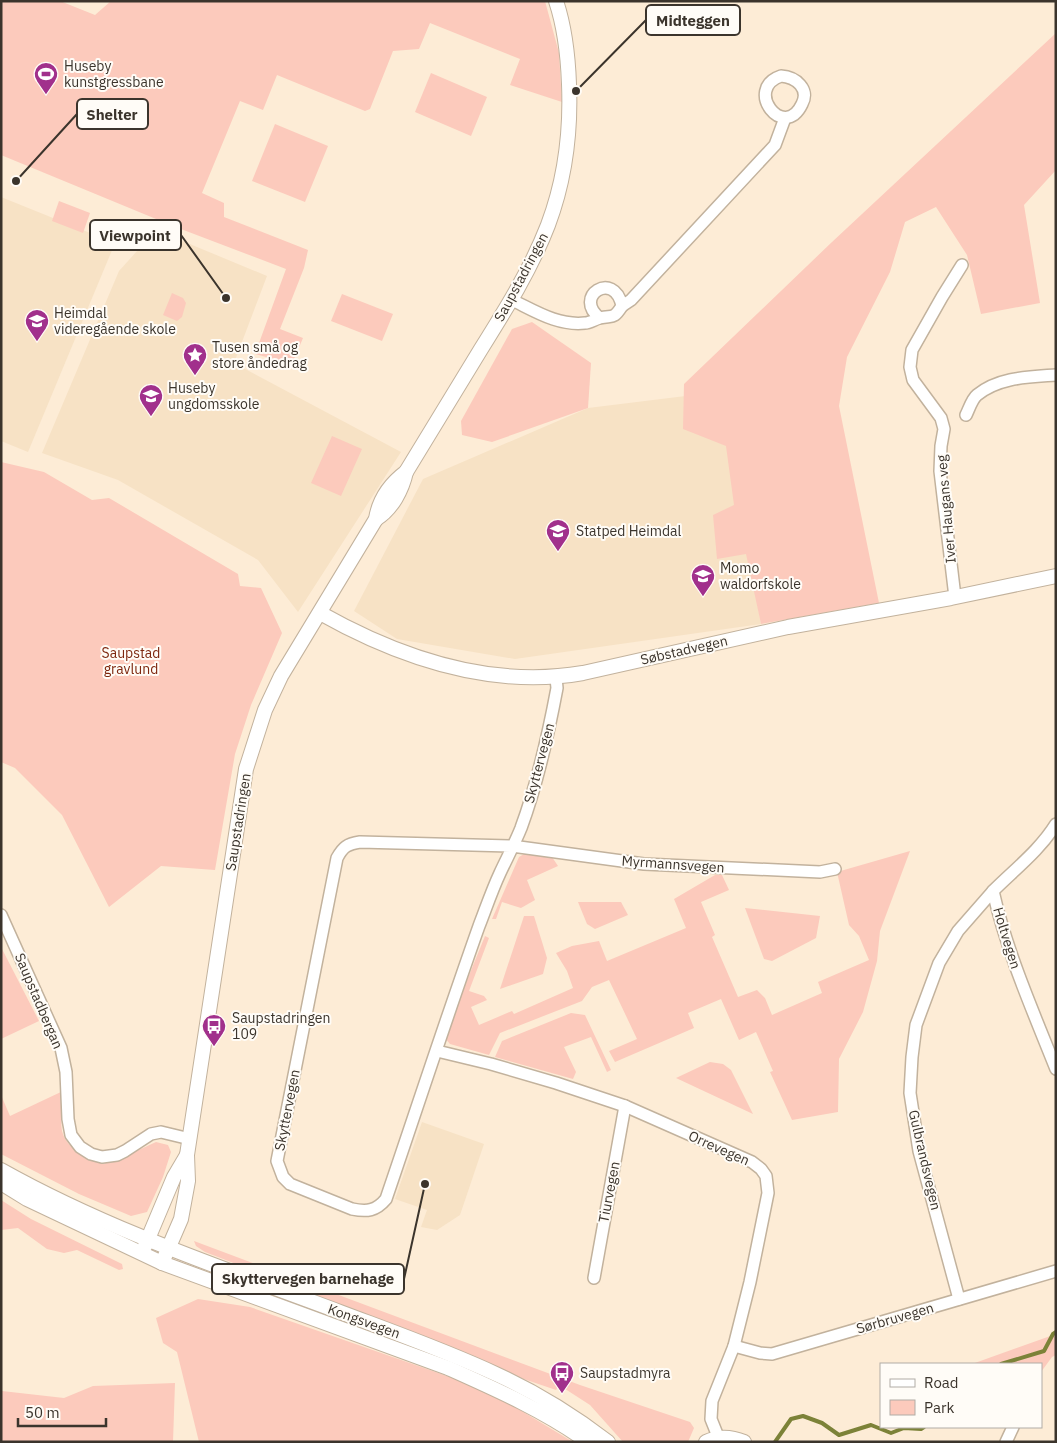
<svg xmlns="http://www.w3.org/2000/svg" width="1057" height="1443" font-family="'IBM Plex Sans',sans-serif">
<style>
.built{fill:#f7e2c5}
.green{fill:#fccabc}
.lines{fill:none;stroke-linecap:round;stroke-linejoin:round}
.stream{stroke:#7c8238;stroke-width:4}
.minor-casing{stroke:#c2b29d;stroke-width:14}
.tertiary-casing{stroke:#c2b29d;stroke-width:16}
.minor{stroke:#fff;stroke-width:11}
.tertiary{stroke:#fff;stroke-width:14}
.labels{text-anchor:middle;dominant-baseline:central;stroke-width:4;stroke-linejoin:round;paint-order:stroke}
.poi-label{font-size:14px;fill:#3b342c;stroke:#fffcf7;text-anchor:start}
.street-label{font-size:14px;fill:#3b342c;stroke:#fffcf7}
.park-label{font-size:14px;fill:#7e270e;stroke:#fffcf7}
.leader{fill:none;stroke:#3b342c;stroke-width:2}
.callout-dot{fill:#3b342c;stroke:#fffcf7;stroke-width:2}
.callout{fill:#fffcf7;stroke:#3b342c;stroke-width:2}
.callout-label{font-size:15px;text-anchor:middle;font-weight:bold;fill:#3b342c}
</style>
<rect width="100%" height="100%" fill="#fdecd6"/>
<g class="built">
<polygon points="1,197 115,243 28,452 1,441"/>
<polygon points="156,230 267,276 234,363 401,452 298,612 258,560 118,480 42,453 119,271"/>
<polygon points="718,392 761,624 515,659 397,639 354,611 423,479 588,408"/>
<polygon points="422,1122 484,1144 460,1215 437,1230 421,1227 427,1210 395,1199"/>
</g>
<g class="green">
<polygon points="1,1 60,1 95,15 111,1 545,1 559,53 562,102 510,85 520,59 430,23 419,49 393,51 370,109 365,111 277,75 263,110 240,101 202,193 224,203 224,217 308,250 304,268 280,329 303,338 292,364 255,354 286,269 173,226 1,155"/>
<polygon points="1056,33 1056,170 1024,205 1040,303 981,314 967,255 936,207 905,222 890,272 847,357 839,406 879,603 761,624 746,554 717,559 713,515 734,505 726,446 683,429 684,384 832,242"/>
<polygon points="431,73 487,97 471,136 415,112"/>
<polygon points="275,124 328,146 305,202 252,181"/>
<polygon points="59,201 90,213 83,233 52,221"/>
<polygon points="172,293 183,298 186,303 182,317 177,321 163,315"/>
<polygon points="342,294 393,314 382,341 331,321"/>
<polygon points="532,322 591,363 588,408 492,442 462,435 461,421 512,329"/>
<polygon points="332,436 362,449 341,496 311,483"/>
<polygon points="1,462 44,472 92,500 109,498 238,574 240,586 261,588 282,633 251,705 235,754 215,870 161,866 109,907 62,815 15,768 1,762"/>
<polygon points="910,851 880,931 877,961 863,1012 839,1059 838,1112 792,1120 770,1072 773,1071 756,1032 739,1040 721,999 688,1013 694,1028 615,1062 609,1051 637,1039 609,980 592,987 582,1001 500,1033 489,1055 450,1044 444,1037 485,936 489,938 469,991 484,996 487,1000 471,1007 479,1025 512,1011 514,1014 573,988 567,971 556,953 572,946 599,941 607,961 686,928 674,899 715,875 722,875 729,890 701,902 715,935 712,937 738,997 757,990 765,998 772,1015 822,993 818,982 869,960 859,936 849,925 837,872"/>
<polygon points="524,854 552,857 558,866 527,880 535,900 521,908 502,902 496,919 492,919 519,857"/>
<polygon points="578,902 621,902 628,915 595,929 587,924"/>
<polygon points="745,908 820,916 816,938 772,961 764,959"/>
<polygon points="524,916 534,916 547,958 543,974 500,989"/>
<polygon points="1,947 39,1021 1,1039"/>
<polygon points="571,1013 585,1015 611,1070 607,1072 591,1037 564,1047 576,1072 573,1079 495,1057 502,1041"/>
<polygon points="710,1062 723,1064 731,1070 753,1114 676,1078"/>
<path d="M63 1091C63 1102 60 1120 62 1131 67 1150 87 1158 103 1164L130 1154 156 1142 168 1145 171 1152 163 1177 147 1212 131 1216 79 1194 1 1154V1095L10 1116Z"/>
<polygon points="1,1200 31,1219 122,1264 123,1269 119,1270 77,1250 64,1253 47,1249 18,1228 1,1230"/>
<polygon points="194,1241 580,1385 690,1422 694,1428 688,1442 623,1442 590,1405 559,1385 556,1390 509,1374 297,1291 277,1280 205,1252 196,1246"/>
<polygon points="198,1299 250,1307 487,1390 573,1442 199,1442 177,1352 163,1343 156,1318"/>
<polygon points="1056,1334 1056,1355 1052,1357 1041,1372 1041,1364 972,1364"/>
<polygon points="175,1383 173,1442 1,1442 2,1391 64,1398 93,1386"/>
</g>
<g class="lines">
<g class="stream">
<polyline points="1001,1364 1044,1351 1053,1334 1056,1332"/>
<polyline points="775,1442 791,1419 803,1416 822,1423 839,1435 871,1425 891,1433 904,1428 921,1429 924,1427"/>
</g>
<g class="minor-casing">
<g id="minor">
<path d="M781 76C796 77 810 89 802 104 784 142 743 89 781 76Z"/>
<path d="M512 300C535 311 558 326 585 323 590 323 595 319 600 318 613 315 613 320 622 306 614 269 572 297 600 318"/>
<polyline points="622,306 631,300 775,145 785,118"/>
<path d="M966 415C969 409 972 399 977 395 999 377 1029 377 1056 375"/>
<polyline points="955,597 940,471 941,446 944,429 941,418 913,380 910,367 912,350 942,297 962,265"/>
<path d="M556 678 557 688C548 736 538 782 521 828 515 843 507 858 500 873 492 890 486 908 479 926 447 1016 417 1108 386 1199 376 1211 367 1212 352 1209L290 1184 283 1177 277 1161 337 858C343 847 347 844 360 842L512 846 644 864 820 872 835 869"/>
<path d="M1056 824C1040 850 1014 870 993 891 1007 953 1033 1011 1056 1069"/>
<polyline points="1,915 61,1048 66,1072 68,1119 71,1135 80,1147 91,1154 102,1157 117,1155 125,1151 151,1134 161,1132 190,1139"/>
<polyline points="437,1051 491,1064 556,1083 625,1106 752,1162 761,1169 766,1176 768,1193 750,1282 734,1346 712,1401 711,1419 719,1439"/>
<polyline points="594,1278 625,1106"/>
<polyline points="959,1299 919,1151 910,1093 912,1057 916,1025 939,963 958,931 993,891"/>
<polyline points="734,1346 760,1353 772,1354 1056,1271"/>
<polyline points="1006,1442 1013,1427"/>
</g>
</g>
<g class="tertiary-casing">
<g id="tertiary">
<path d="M376 519C392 509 402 490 406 472"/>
<path d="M320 613C400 658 491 689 583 673L788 627 951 598 1056 576"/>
<path d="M1 1170C108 1230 225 1269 340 1312 393 1332 447 1351 498 1375 537 1393 574 1416 608 1442"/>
<path d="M1 1183 27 1199 162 1263 448 1368C495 1389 545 1411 588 1442"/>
<polyline points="145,1246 174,1177 187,1155"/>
<path d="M162 1263 181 1219 188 1181 187 1155 246 769 265 710 281 676 376 519C379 500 390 484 406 472 431 431 456 390 481 349 506 309 531 269 548 225 565 180 571 132 569 84 568 56 565 28 556 1"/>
<path d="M706 1442C718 1436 732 1437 744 1442"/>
</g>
</g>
<use href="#minor" class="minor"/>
<use href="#tertiary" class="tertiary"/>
</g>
<defs>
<g id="stadium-pin" transform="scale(1.25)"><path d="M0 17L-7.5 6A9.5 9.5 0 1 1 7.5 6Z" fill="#a1308c" stroke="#fffcf7"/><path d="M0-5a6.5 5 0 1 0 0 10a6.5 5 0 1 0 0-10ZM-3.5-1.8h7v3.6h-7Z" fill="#fff"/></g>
<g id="school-pin" transform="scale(1.25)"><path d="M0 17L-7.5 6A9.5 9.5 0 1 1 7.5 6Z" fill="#a1308c" stroke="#fffcf7"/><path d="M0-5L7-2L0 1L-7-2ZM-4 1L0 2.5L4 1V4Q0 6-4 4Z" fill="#fff"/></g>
<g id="sight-pin" transform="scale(1.25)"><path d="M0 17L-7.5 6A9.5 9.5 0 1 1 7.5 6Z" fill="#a1308c" stroke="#fffcf7"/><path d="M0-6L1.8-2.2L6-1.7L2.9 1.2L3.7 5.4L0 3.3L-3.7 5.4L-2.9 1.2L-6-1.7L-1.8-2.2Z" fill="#fff"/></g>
<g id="bus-pin" transform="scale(1.25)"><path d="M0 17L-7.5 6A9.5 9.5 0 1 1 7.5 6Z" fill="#a1308c" stroke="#fffcf7"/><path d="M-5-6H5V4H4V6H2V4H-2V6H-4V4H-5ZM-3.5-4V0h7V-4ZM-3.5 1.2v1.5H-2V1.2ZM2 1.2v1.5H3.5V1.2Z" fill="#fff"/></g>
</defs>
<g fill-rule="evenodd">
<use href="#stadium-pin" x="46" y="74"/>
<use href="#school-pin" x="37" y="321"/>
<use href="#sight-pin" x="195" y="355"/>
<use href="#school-pin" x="151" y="396"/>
<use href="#school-pin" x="558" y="531"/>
<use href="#school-pin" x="703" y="576"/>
<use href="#bus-pin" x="214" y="1026"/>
<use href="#bus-pin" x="562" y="1373"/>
</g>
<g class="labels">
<g class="poi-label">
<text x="64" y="66">Huseby<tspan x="64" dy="16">kunstgressbane</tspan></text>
<text x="54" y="313">Heimdal<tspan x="54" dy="16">videregående skole</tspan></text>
<text x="212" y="347">Tusen små og<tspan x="212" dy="16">store åndedrag</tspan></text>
<text x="168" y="388">Huseby<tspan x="168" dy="16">ungdomsskole</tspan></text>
<text x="576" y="531">Statped Heimdal</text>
<text x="720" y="568">Momo<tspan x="720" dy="16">waldorfskole</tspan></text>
<text x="232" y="1018">Saupstadringen<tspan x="232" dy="16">109</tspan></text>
<text x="580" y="1373">Saupstadmyra</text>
</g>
<g class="street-label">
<text transform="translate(521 277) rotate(-62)">Saupstadringen</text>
<text transform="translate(946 509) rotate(-95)">Iver Haugans veg</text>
<text transform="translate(684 650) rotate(-13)">Søbstadvegen</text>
<text transform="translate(539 763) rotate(-75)">Skyttervegen</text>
<text transform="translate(238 822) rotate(-81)">Saupstadringen</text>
<text transform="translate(673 864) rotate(4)">Myrmannsvegen</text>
<text transform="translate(1007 938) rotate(73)">Holtvegen</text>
<text transform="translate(39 1001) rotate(67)">Saupstadbergan</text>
<text transform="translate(287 1110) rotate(-79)">Skyttervegen</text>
<text transform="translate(719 1148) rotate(24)">Orrevegen</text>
<text transform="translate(925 1160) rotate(77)">Gulbrandsvegen</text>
<text transform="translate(609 1192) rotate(-79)">Tiurvegen</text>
<text transform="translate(895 1318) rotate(-16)">Sørbruvegen</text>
<text transform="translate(364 1321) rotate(20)">Kongsvegen</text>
</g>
<g class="park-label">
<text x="131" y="653">Saupstad<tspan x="131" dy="16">gravlund</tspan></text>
</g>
</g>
<path class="leader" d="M576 91L646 20M16 181L77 114M226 298L181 235M425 1184L404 1279"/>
<g class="callout-dot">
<circle cx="576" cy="91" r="5"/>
<circle cx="16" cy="181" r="5"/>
<circle cx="226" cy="298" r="5"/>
<circle cx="425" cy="1184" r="5"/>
</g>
<g class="callout">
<rect x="646" y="5" width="94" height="30" rx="5"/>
<rect x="77" y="99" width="71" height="30" rx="5"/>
<rect x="90" y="220" width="91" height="30" rx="5"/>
<rect x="212" y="1264" width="192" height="30" rx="5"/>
</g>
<g class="callout-label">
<text x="693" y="26">Midteggen</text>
<text x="112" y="120">Shelter</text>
<text x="135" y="241">Viewpoint</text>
<text x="308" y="1284">Skyttervegen barnehage</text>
</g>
<rect width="1057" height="1443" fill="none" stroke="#3b342c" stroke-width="5"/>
<rect x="880" y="1363" width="162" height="65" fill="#fffcf7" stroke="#b1aca6"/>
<rect x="890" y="1379" width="25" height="8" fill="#ffffff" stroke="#b1aca6"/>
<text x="924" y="1388" font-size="15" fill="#3b342c">Road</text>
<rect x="890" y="1400" width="25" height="15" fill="#fccabc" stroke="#b1aca6"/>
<text x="924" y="1413" font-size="15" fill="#3b342c">Park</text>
<path d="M18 1418v8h88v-8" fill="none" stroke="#3b342c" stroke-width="2.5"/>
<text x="25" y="1418" font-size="15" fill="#3b342c" stroke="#fffcf7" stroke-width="4" paint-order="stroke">50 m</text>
</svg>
